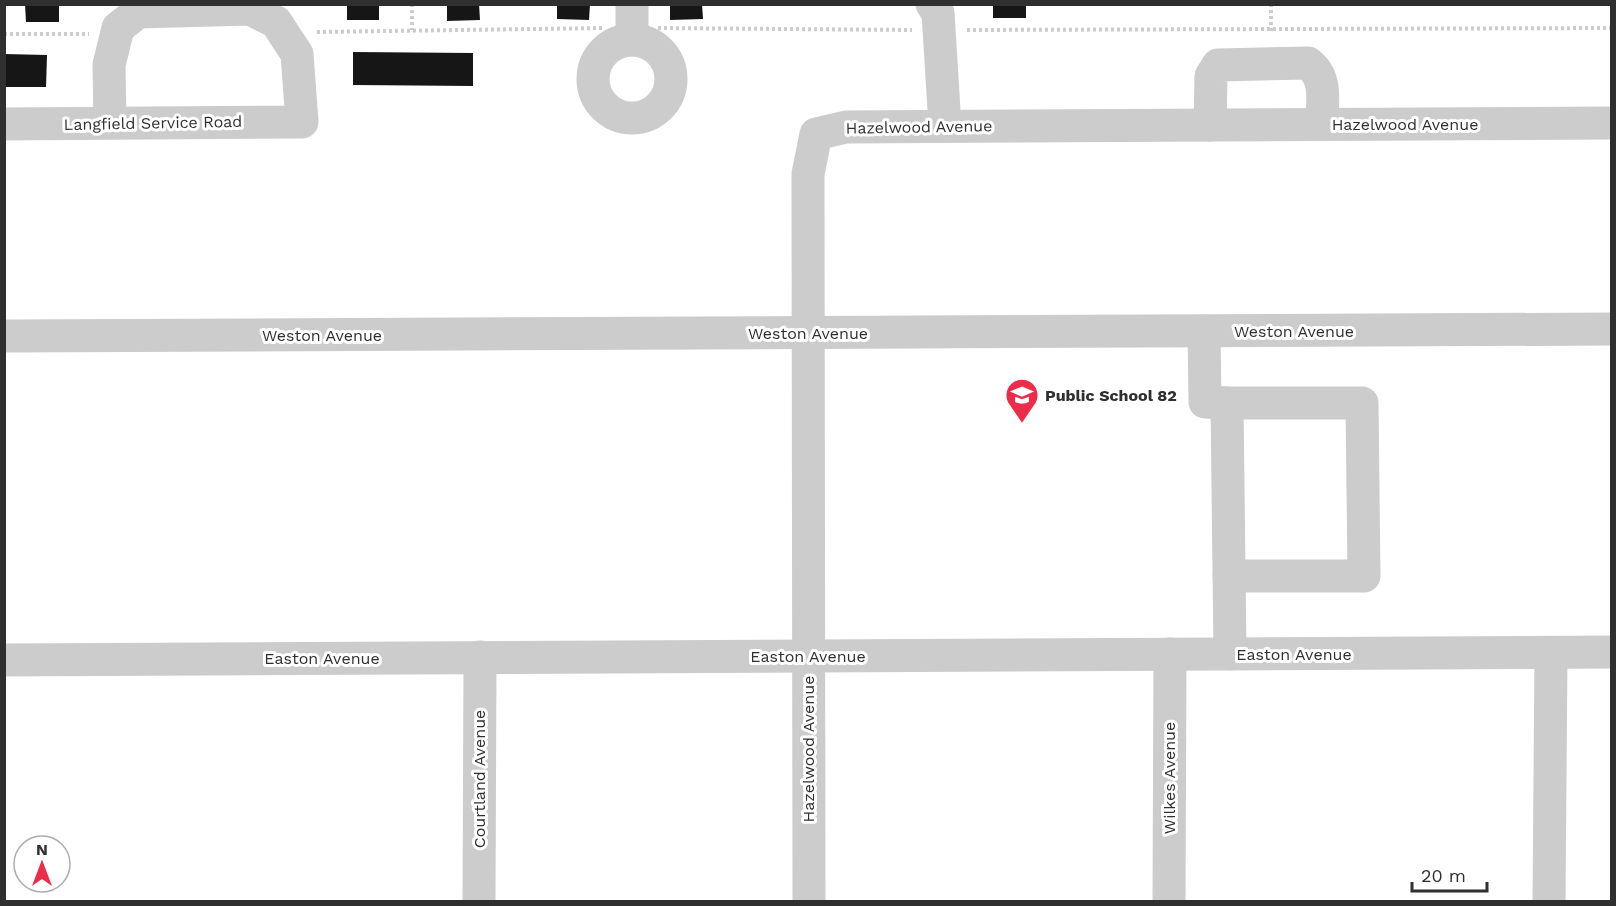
<svg xmlns="http://www.w3.org/2000/svg" width="1616" height="906" font-family="'Work Sans',sans-serif">
<style>
.building{fill:#161616}
.lines{fill:none;stroke-linecap:round;stroke-linejoin:round}
.path{stroke:#ccc;stroke-width:4;stroke-dasharray:3 3;stroke-linecap:butt}
.minor{stroke:#ccc;stroke-width:33}
.labels{text-anchor:middle;dominant-baseline:central;stroke-width:6;stroke-linejoin:round;paint-order:stroke}
.street-label{font-size:16px;fill:#2f2f2f;stroke:#fff}
.poi-label{font-size:16px;font-weight:bold;fill:#2f2f2f;stroke:#fff;text-anchor:start}
</style>
<rect width="100%" height="100%" fill="#fff"/>
<g class="building">
<polygon points="25,4 59,4 59,22 26,22"/>
<rect x="347" y="4" width="32" height="16"/>
<polygon points="447,4 479,4 480,20 447,21"/>
<polygon points="557,4 590,4 589,20 557,19"/>
<polygon points="670,4 702,4 703,19 670,20"/>
<rect x="993" y="4" width="33" height="14"/>
<polygon points="353,52 473,53 473,86 353,85"/>
<polygon points="4,54 47,55 46,87 4,87"/>
</g>
<g class="lines">
<g class="path">
<polyline points="412,4 412,30"/>
<polyline points="1271,4 1271,31"/>
<polyline points="658,28 912,30"/>
<polyline points="967,30 1612,28"/>
<polyline points="317,32 603,28"/>
<polyline points="4,34 89,34"/>
</g>
<g class="minor">
<polyline points="632,4 632,40"/>
<polyline points="932,4 938,13 945,126"/>
<circle cx="632" cy="79" r="39"/>
<polyline points="4,124 302,122 297,54 276,22 250,9 138,12 118,28 109,65 110,123"/>
<path d="M1210 125 1211 76 1218 65 1308 63C1328 78 1322 102 1322 124"/>
<polyline points="1204,331 1205,402 1227,403 1230,654"/>
<polyline points="4,336 1612,329"/>
<polyline points="1227,403 1362,403 1364,576 1229,576"/>
<polyline points="4,660 1612,652"/>
<polyline points="479,902 480,657"/>
<polyline points="809,902 808,174 816,134 846,127 1612,123"/>
<polyline points="1169,902 1170,654"/>
<polyline points="1549,902 1551,653"/>
</g>
</g>
<defs>
<g id="school-pin" transform="scale(1.725)"><path d="M0 17L-7.5 6A9.5 9.5 0 1 1 7.5 6Z" fill="#ec2c48" stroke="#fff"/><path d="M0-5L7-2L0 1L-7-2ZM-4 1L0 2.5L4 1V4Q0 6-4 4Z" fill="#fff"/></g>
</defs>
<g fill-rule="evenodd">
<use href="#school-pin" x="1022" y="395"/>
</g>
<g class="labels">
<g class="street-label">
<text transform="translate(153 123) rotate(-1)">Langfield Service Road</text>
<text x="1405" y="124">Hazelwood Avenue</text>
<text transform="translate(919 127) rotate(-1)">Hazelwood Avenue</text>
<text x="1294" y="331">Weston Avenue</text>
<text x="808" y="333">Weston Avenue</text>
<text x="322" y="335">Weston Avenue</text>
<text x="1294" y="654">Easton Avenue</text>
<text x="808" y="656">Easton Avenue</text>
<text x="322" y="658">Easton Avenue</text>
<text transform="translate(808 749) rotate(-90)">Hazelwood Avenue</text>
<text transform="translate(1169 778) rotate(-90)">Wilkes Avenue</text>
<text transform="translate(479 779) rotate(-90)">Courtland Avenue</text>
</g>
<g class="poi-label">
<text x="1045" y="395">Public School 82</text>
</g>
</g>
<rect width="1616" height="906" fill="none" stroke="#2f2f2f" stroke-width="12"/>
<g transform="translate(42 864)"><circle r="28" fill="#ffffff" stroke="#acacac" stroke-width="1.5"/>
<path d="M0-4.5L10 22L0 15L-10 22Z" fill="#ec2c48"/>
<text y="-9" font-size="16" font-weight="bold" text-anchor="middle" fill="#2f2f2f">N</text>
</g>
<path d="M1412 882v9h75v-9" fill="none" stroke="#2f2f2f" stroke-width="3"/>
<text x="1421" y="882" font-size="18" fill="#2f2f2f" stroke="#ffffff" stroke-width="4.5" paint-order="stroke">20 m</text>
</svg>
